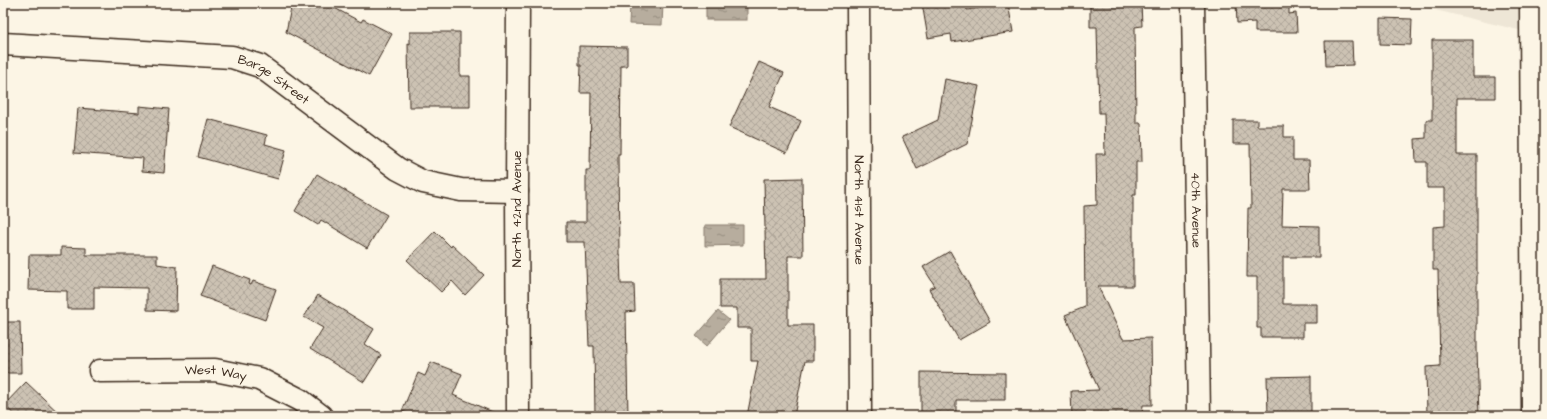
<svg xmlns="http://www.w3.org/2000/svg" width="1547" height="419" font-family="'Architects Daughter',sans-serif">
<style>
.built{fill:#eee6d6}
.water{fill:url(#water-ripples);stroke:#85796b}
.building{fill:url(#building-cross-hatch);stroke:#3b2a1e}
.lines{fill:none;stroke-linecap:round;stroke-linejoin:round}
.minor-casing{stroke:#3b2a1e;stroke-width:25}
.major-casing{stroke:#3b2a1e;stroke-width:25}
.minor{stroke:#fcf5e5;stroke-width:22}
.major{stroke:#fcf5e5;stroke-width:22}
.labels{text-anchor:middle;dominant-baseline:central;stroke-width:3.5;stroke-linejoin:round;paint-order:stroke}
.street-label{font-size:13px;fill:#3b2a1e;stroke:#fcf5e5}
</style>
<defs>
<pattern id="water-ripples" width="26" height="14" patternUnits="userSpaceOnUse"><rect width="26" height="14" fill="#b7ad9e"/><path d="M2 4q2-2 4 0t4 0M15 11q2-2 4 0t4 0" fill="none" stroke="#968d80"/></pattern>
<pattern id="building-cross-hatch" width="8" height="8" patternUnits="userSpaceOnUse"><rect width="8" height="8" fill="#ccc2b3"/><path d="M0 0l8 8M0 8l8-8" fill="none" stroke="#b0a79a"/></pattern>
</defs>
<rect width="100%" height="100%" fill="#fcf5e5"/>
<filter id="ink" filterUnits="userSpaceOnUse"><feTurbulence type="fractalNoise" baseFrequency=".025" numOctaves="2"/><feDisplacementMap in="SourceGraphic" scale="8" xChannelSelector="R" yChannelSelector="G"/><feConvolveMatrix kernelMatrix="1 2 1 2 8 2 1 2 1" color-interpolation-filters="sRGB"/></filter>
<g filter="url(#ink)">
<polygon class="built" points="1406,3 1544,3 1544,36"/>
<g class="water">
<polygon points="630,3 663,4 662,25 629,24"/>
<rect x="706" y="3" width="41" height="17"/>
<polygon points="705,225 743,225 743,245 705,246"/>
<polygon points="718,311 729,320 707,346 696,336"/>
</g>
<g class="building">
<polygon points="292,3 325,3 361,22 363,19 392,34 369,76 286,32"/>
<polygon points="922,3 966,3 967,10 1008,3 1013,32 952,42 951,34 928,38"/>
<polygon points="1090,3 1141,3 1142,26 1135,27 1136,123 1141,123 1142,162 1136,162 1136,195 1133,195 1133,286 1098,286 1123,339 1151,338 1152,405 1143,405 1142,416 1072,416 1071,391 1099,390 1065,315 1085,307 1084,206 1097,205 1096,154 1105,154 1104,113 1099,113 1097,27 1090,27"/>
<polygon points="1236,3 1289,3 1289,14 1296,13 1297,32 1255,32 1255,22 1237,23"/>
<polygon points="1380,18 1412,19 1411,45 1380,44"/>
<polygon points="410,32 460,32 460,76 470,76 470,107 409,107 408,43 410,44"/>
<polygon points="1432,40 1473,40 1473,77 1495,77 1495,98 1457,98 1457,155 1477,155 1477,349 1479,416 1427,416 1426,367 1440,366 1438,270 1433,270 1433,227 1445,226 1445,188 1427,188 1427,162 1416,162 1415,139 1426,138 1426,120 1432,120"/>
<polygon points="1325,41 1352,41 1353,65 1326,66"/>
<polygon points="579,46 627,47 627,66 621,66 620,154 618,154 619,255 620,255 621,284 634,284 635,311 626,312 628,416 595,416 594,346 589,346 585,242 566,242 566,222 586,222 586,170 590,170 591,93 580,93 581,65 579,65"/>
<polygon points="759,62 784,73 769,107 801,121 787,153 729,127"/>
<polygon points="945,79 979,86 967,144 917,169 902,137 938,120"/>
<polygon points="139,106 169,109 164,173 142,171 143,158 74,153 78,108 139,113"/>
<polygon points="208,119 267,135 265,144 286,150 278,179 198,157"/>
<polygon points="1233,120 1257,120 1257,126 1284,126 1284,137 1293,137 1293,160 1309,160 1310,189 1283,189 1282,225 1319,226 1319,257 1283,257 1283,304 1317,304 1317,323 1303,323 1303,337 1261,337 1261,328 1257,328 1257,277 1247,277 1248,208 1251,208 1250,144 1233,144"/>
<polygon points="317,174 387,215 367,248 321,220 318,225 295,211"/>
<polygon points="802,178 803,256 788,256 788,325 813,325 813,361 805,361 794,416 747,416 758,361 751,361 751,328 737,328 737,308 720,308 720,279 766,279 764,179"/>
<polygon points="435,231 451,247 452,245 484,275 465,295 452,281 441,292 407,260"/>
<polygon points="61,247 86,248 86,255 157,255 157,264 177,267 176,311 147,310 147,288 94,287 94,309 67,309 67,291 28,290 29,255 61,255"/>
<polygon points="950,251 990,322 959,340 929,289 935,286 923,267"/>
<polygon points="212,266 250,280 249,284 251,285 253,281 276,289 265,320 200,296"/>
<polygon points="318,295 374,329 365,344 381,355 364,382 310,349 323,328 304,317"/>
<polygon points="3,322 20,322 21,373 3,373"/>
<polygon points="431,362 462,374 453,395 502,416 414,416 402,411 418,373 425,376"/>
<polygon points="921,372 1005,373 1005,400 956,400 956,416 921,416"/>
<polygon points="1311,376 1311,416 1268,416 1267,377"/>
<polygon points="26,382 62,416 16,416 4,405"/>
</g>
<g class="lines">
<g class="minor-casing">
<g id="minor">
<path id="s1" d="M858 3 860 416"/>
<polyline points="1531,3 1533,416"/>
<path id="s2" d="M3 44 232 57 260 66 398 169 423 182 461 190 517 191"/>
<path id="s3" d="M100 371 215 370 259 379 300 400 321 416"/>
<polyline points="518,416 517,191 518,3"/>
</g>
</g>
<g class="major-casing">
<g id="major">
<path id="s4" d="M1193 3 1199 416"/>
</g>
</g>
<use href="#minor" class="minor"/>
<use href="#major" class="major"/>
</g>
</g>
<g class="labels">
<g class="street-label">
<text stroke="none"><textPath href="#s2" startOffset="277">Barge Street</textPath></text>
<text transform="translate(517 209) rotate(-90)">North 42nd Avenue</text>
<text stroke="none"><textPath href="#s1" startOffset="207">North 41st Avenue</textPath></text>
<text stroke="none"><textPath href="#s4" startOffset="207">40th Avenue</textPath></text>
<text stroke="none"><textPath href="#s3" startOffset="116">West Way</textPath></text>
</g>
</g>
<rect width="1547" height="419" fill="none" stroke="#fcf5e5" stroke-width="16"/>
<rect x="8" y="8" width="1531" height="403" fill="none" stroke="#3b2a1e" stroke-width="1.5" filter="url(#ink)"/>
</svg>
